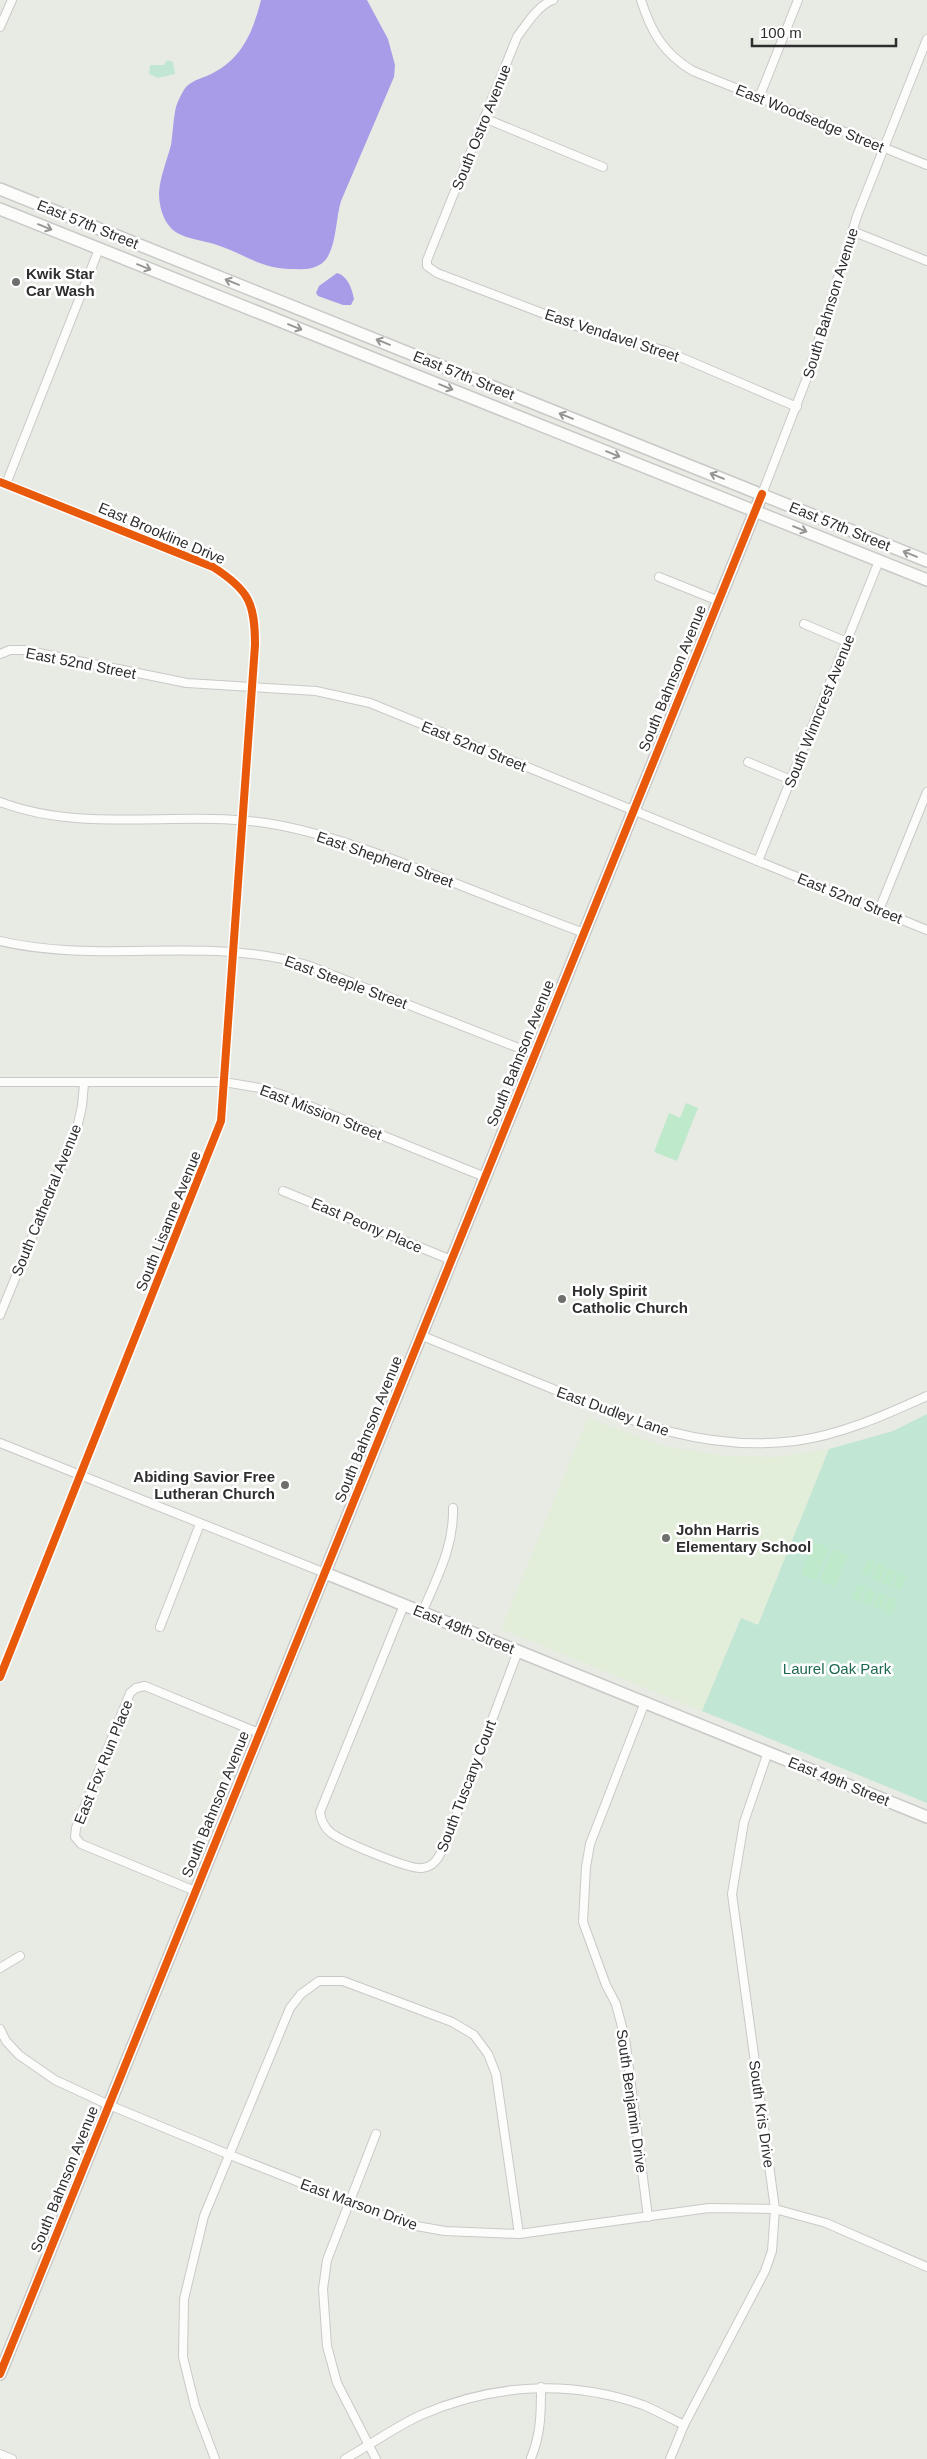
<svg xmlns="http://www.w3.org/2000/svg" width="927" height="2459" font-family="Arial,sans-serif">
<style>
.education{fill:#e2edda}
.green{fill:#c1e6d3}
.pitch{fill:#bfe9cb}
.water{fill:#a89ce8}
.lines{fill:none;stroke-linecap:round;stroke-linejoin:round}
.street-casing{stroke:#c9c9c8;stroke-width:10}
.secondary-casing{stroke:#c9c9c8;stroke-width:14}
.street{stroke:#fcfcfb;stroke-width:8}
.secondary{stroke:#fcfcfb;stroke-width:11}
.cycleway-casing{stroke:#fff;stroke-width:11}
.cycleway{stroke:#e8590c;stroke-width:8}
.oneway{stroke:#959594}
.poi-dot{fill:#6f706e;stroke:#fff;stroke-width:2}
.labels{text-anchor:middle;dominant-baseline:central;stroke-width:5;stroke-linejoin:round;paint-order:stroke}
.street-label{font-size:15px;fill:#2e2e2e;stroke:#fff}
.poi-label{font-size:15px;font-weight:bold;fill:#2e2e2e;stroke:#fff;text-anchor:start}
.park-label{font-size:15px;fill:#1f6953;stroke:#fff}
</style>
<rect width="100%" height="100%" fill="#e8ebe4"/>
<polygon class="education" points="588,1418 663,1446 726,1456 776,1457 829,1449 758,1626 740,1619 702,1711 501,1629"/>
<g class="green">
<polygon points="167,60 173,62 175,74 158,78 149,74 150,65 164,65"/>
<polygon points="927,1414 927,1803 702,1711 741,1618 758,1625 829,1449 893,1431"/>
</g>
<g class="pitch">
<polygon points="686,1103 698,1108 677,1161 654,1152 669,1113 680,1118"/>
<polygon points="814,1541 829,1548 816,1580 801,1574"/>
<polygon points="833,1549 848,1555 835,1587 820,1581"/>
<polygon points="868,1559 875,1562 869,1577 862,1574"/>
<polygon points="878,1563 886,1567 880,1581 872,1578"/>
<polygon points="888,1568 896,1571 890,1586 882,1583"/>
<polygon points="899,1572 907,1576 901,1590 893,1587"/>
<polygon points="858,1584 865,1587 859,1601 851,1598"/>
<polygon points="868,1588 876,1592 870,1606 862,1603"/>
<polygon points="879,1592 887,1596 881,1610 873,1607"/>
<polygon points="889,1597 897,1600 891,1615 883,1612"/>
</g>
<g class="water">
<path d="M261 0H367L388 39 395 65 394 77 341 201C335 220 337 253 321 264 313 269 304 270 295 269 259 269 248 255 217 245 203 240 181 239 171 228 162 219 159 204 159 193 160 177 167 160 171 145 173 133 173 120 176 107 178 101 182 92 186 87 194 79 204 78 213 73 243 57 253 31 261 0Z"/>
<path d="M337 273C348 276 352 289 354 299L351 305H343L318 296 316 293 319 286Z"/>
</g>
<g class="lines">
<g class="street-casing">
<g id="street">
<path d="M553 0C538 5 526 25 517 37L427 260V266L437 273 576 326 666 351 797 407"/>
<path d="M641 0C651 32 664 54 693 71L927 165"/>
<polyline points="0,27 12,0"/>
<polyline points="759,98 798,0"/>
<polyline points="484,118 603,167"/>
<polyline points="852,231 927,261"/>
<path d="M0 482 213 567C249 590 255 603 255 645L221 1121 0 1677"/>
<polyline points="6,484 99,249"/>
<polyline points="762,494 808,375 857,216 927,39"/>
<polyline points="659,577 719,601"/>
<polyline points="804,624 847,642"/>
<polyline points="0,654 10,650 24,650 187,683 316,691 370,703 927,930"/>
<polyline points="748,762 791,780"/>
<path d="M0 802C83 834 179 810 266 823 324 832 378 854 432 874 482 894 533 914 584 933"/>
<polyline points="758,861 879,561"/>
<polyline points="879,910 927,792"/>
<path d="M0 941C101 965 207 935 307 965L534 1054"/>
<polyline points="0,1082 224,1082 260,1088 280,1094 485,1177"/>
<polyline points="283,1191 451,1260"/>
<polyline points="0,1315 77,1128 82,1106 84,1084"/>
<path d="M420 1335C465 1353 509 1371 553 1389 634 1423 706 1452 795 1441 841 1435 885 1415 927 1396"/>
<polyline points="0,1443 325,1573"/>
<path d="M404 1605 320 1812C321 1820 323 1826 330 1832 340 1841 410 1870 422 1868 435 1867 440 1855 445 1845L518 1651"/>
<path d="M422 1613C437 1577 454 1547 453 1508"/>
<polyline points="160,1627 200,1524"/>
<polyline points="645,1702 590,1844 586,1867 583,1922 606,1985 616,2004 625,2038 648,2217"/>
<polyline points="195,1891 81,1844 75,1837 76,1828 130,1693 136,1688 145,1686 259,1733"/>
<polyline points="0,1968 20,1956"/>
<polyline points="0,2029 6,2041 19,2055 55,2080 109,2105 230,2155 405,2224 445,2231 519,2234 709,2208 775,2209 826,2223 927,2267"/>
<polyline points="0,2454 12,2459"/>
<path d="M531 2458C541 2434 541 2412 541 2387"/>
<polyline points="215,2459 195,2406 183,2357 184,2299 204,2216 290,2008 301,1994 319,1981 343,1981 452,2022 474,2035 488,2054 496,2074 519,2234"/>
<path d="M345 2459C370 2445 395 2427 421 2415 492 2384 569 2379 643 2405 657 2411 670 2418 684 2425"/>
<polyline points="376,2459 337,2383 327,2346 323,2289 327,2260 376,2134"/>
<polyline points="670,2459 684,2425 765,2271 772,2251 775,2209 732,1894 744,1822 768,1752"/>
</g>
</g>
<g class="secondary-casing">
<g id="secondary">
<polyline points="0,189 927,561"/>
<polyline points="0,209 927,580"/>
<polyline points="325,1573 927,1817"/>
<polyline points="0,2374 762,494"/>
</g>
</g>
<use href="#street" class="street"/>
<use href="#secondary" class="secondary"/>
<g class="cycleway-casing">
<g id="cycleway">
<path d="M0 482 213 567C249 590 255 603 255 645L221 1121 0 1677"/>
<polyline points="0,2374 762,494"/>
</g>
</g>
<use href="#cycleway" class="cycleway"/>
</g>
<defs><path id="oneway-shaft" d="M-6 0H5M1.5-3L5.5 0L1.5 3" fill="none" stroke-width="1.6" stroke-linecap="round" stroke-linejoin="round" transform="scale(1.25)"/></defs>
<g class="oneway">
<use href="#oneway-shaft" transform="translate(45 227) rotate(22)"/>
<use href="#oneway-shaft" transform="translate(144 267) rotate(22)"/>
<use href="#oneway-shaft" transform="translate(232 282) rotate(-158)"/>
<use href="#oneway-shaft" transform="translate(295 327) rotate(22)"/>
<use href="#oneway-shaft" transform="translate(383 342) rotate(-158)"/>
<use href="#oneway-shaft" transform="translate(446 387) rotate(22)"/>
<use href="#oneway-shaft" transform="translate(566 416) rotate(-158)"/>
<use href="#oneway-shaft" transform="translate(613 454) rotate(22)"/>
<use href="#oneway-shaft" transform="translate(717 476) rotate(-158)"/>
<use href="#oneway-shaft" transform="translate(800 529) rotate(22)"/>
<use href="#oneway-shaft" transform="translate(910 554) rotate(-158)"/>
</g>
<g class="poi-dot">
<circle cx="16" cy="282" r="5"/>
<circle cx="562" cy="1299" r="5"/>
<circle cx="285" cy="1485" r="5"/>
<circle cx="666" cy="1538" r="5"/>
</g>
<g class="labels">
<g class="street-label">
<text transform="translate(810 118) rotate(22)">East Woodsedge Street</text>
<text transform="translate(481 127) rotate(-68)">South Ostro Avenue</text>
<text transform="translate(88 224) rotate(22)">East 57th Street</text>
<text transform="translate(830 303) rotate(-73)">South Bahnson Avenue</text>
<text transform="translate(612 335) rotate(18)">East Vendavel Street</text>
<text transform="translate(464 375) rotate(22)">East 57th Street</text>
<text transform="translate(840 526) rotate(22)">East 57th Street</text>
<text transform="translate(162 533) rotate(23)">East Brookline Drive</text>
<text transform="translate(81 663) rotate(11)">East 52nd Street</text>
<text transform="translate(672 678) rotate(-68)">South Bahnson Avenue</text>
<text transform="translate(819 711) rotate(-68)">South Winncrest Avenue</text>
<text transform="translate(474 746) rotate(22)">East 52nd Street</text>
<text transform="translate(385 859) rotate(19)">East Shepherd Street</text>
<text transform="translate(850 898) rotate(22)">East 52nd Street</text>
<text transform="translate(346 982) rotate(20)">East Steeple Street</text>
<text transform="translate(520 1053) rotate(-68)">South Bahnson Avenue</text>
<text transform="translate(321 1112) rotate(21)">East Mission Street</text>
<text transform="translate(46 1200) rotate(-68)">South Cathedral Avenue</text>
<text transform="translate(168 1221) rotate(-68)">South Lisanne Avenue</text>
<text transform="translate(367 1225) rotate(23)">East Peony Place</text>
<text transform="translate(613 1411) rotate(20)">East Dudley Lane</text>
<text transform="translate(368 1429) rotate(-68)">South Bahnson Avenue</text>
<text transform="translate(464 1629) rotate(22)">East 49th Street</text>
<text transform="translate(103 1762) rotate(-68)">East Fox Run Place</text>
<text transform="translate(839 1781) rotate(22)">East 49th Street</text>
<text transform="translate(466 1786) rotate(-69)">South Tuscany Court</text>
<text transform="translate(215 1804) rotate(-68)">South Bahnson Avenue</text>
<text transform="translate(632 2101) rotate(82)">South Benjamin Drive</text>
<text transform="translate(762 2114) rotate(82)">South Kris Drive</text>
<text transform="translate(64 2179) rotate(-68)">South Bahnson Avenue</text>
<text transform="translate(359 2204) rotate(20)">East Marson Drive</text>
</g>
<g class="poi-label">
<text x="26" y="273">Kwik Star<tspan x="26" dy="17">Car Wash</tspan></text>
<text x="572" y="1290">Holy Spirit<tspan x="572" dy="17">Catholic Church</tspan></text>
<text x="275" y="1476" text-anchor="end">Abiding Savior Free<tspan x="275" dy="17">Lutheran Church</tspan></text>
<text x="676" y="1529">John Harris<tspan x="676" dy="17">Elementary School</tspan></text>
</g>
<g class="park-label">
<text x="837" y="1668">Laurel Oak Park</text>
</g>
</g>
<path d="M752 38v8h144v-8" fill="none" stroke="#2e2e2e" stroke-width="2.5"/>
<text x="760" y="38" font-size="15" fill="#2e2e2e" stroke="#ffffff" stroke-width="4" paint-order="stroke">100 m</text>
</svg>
